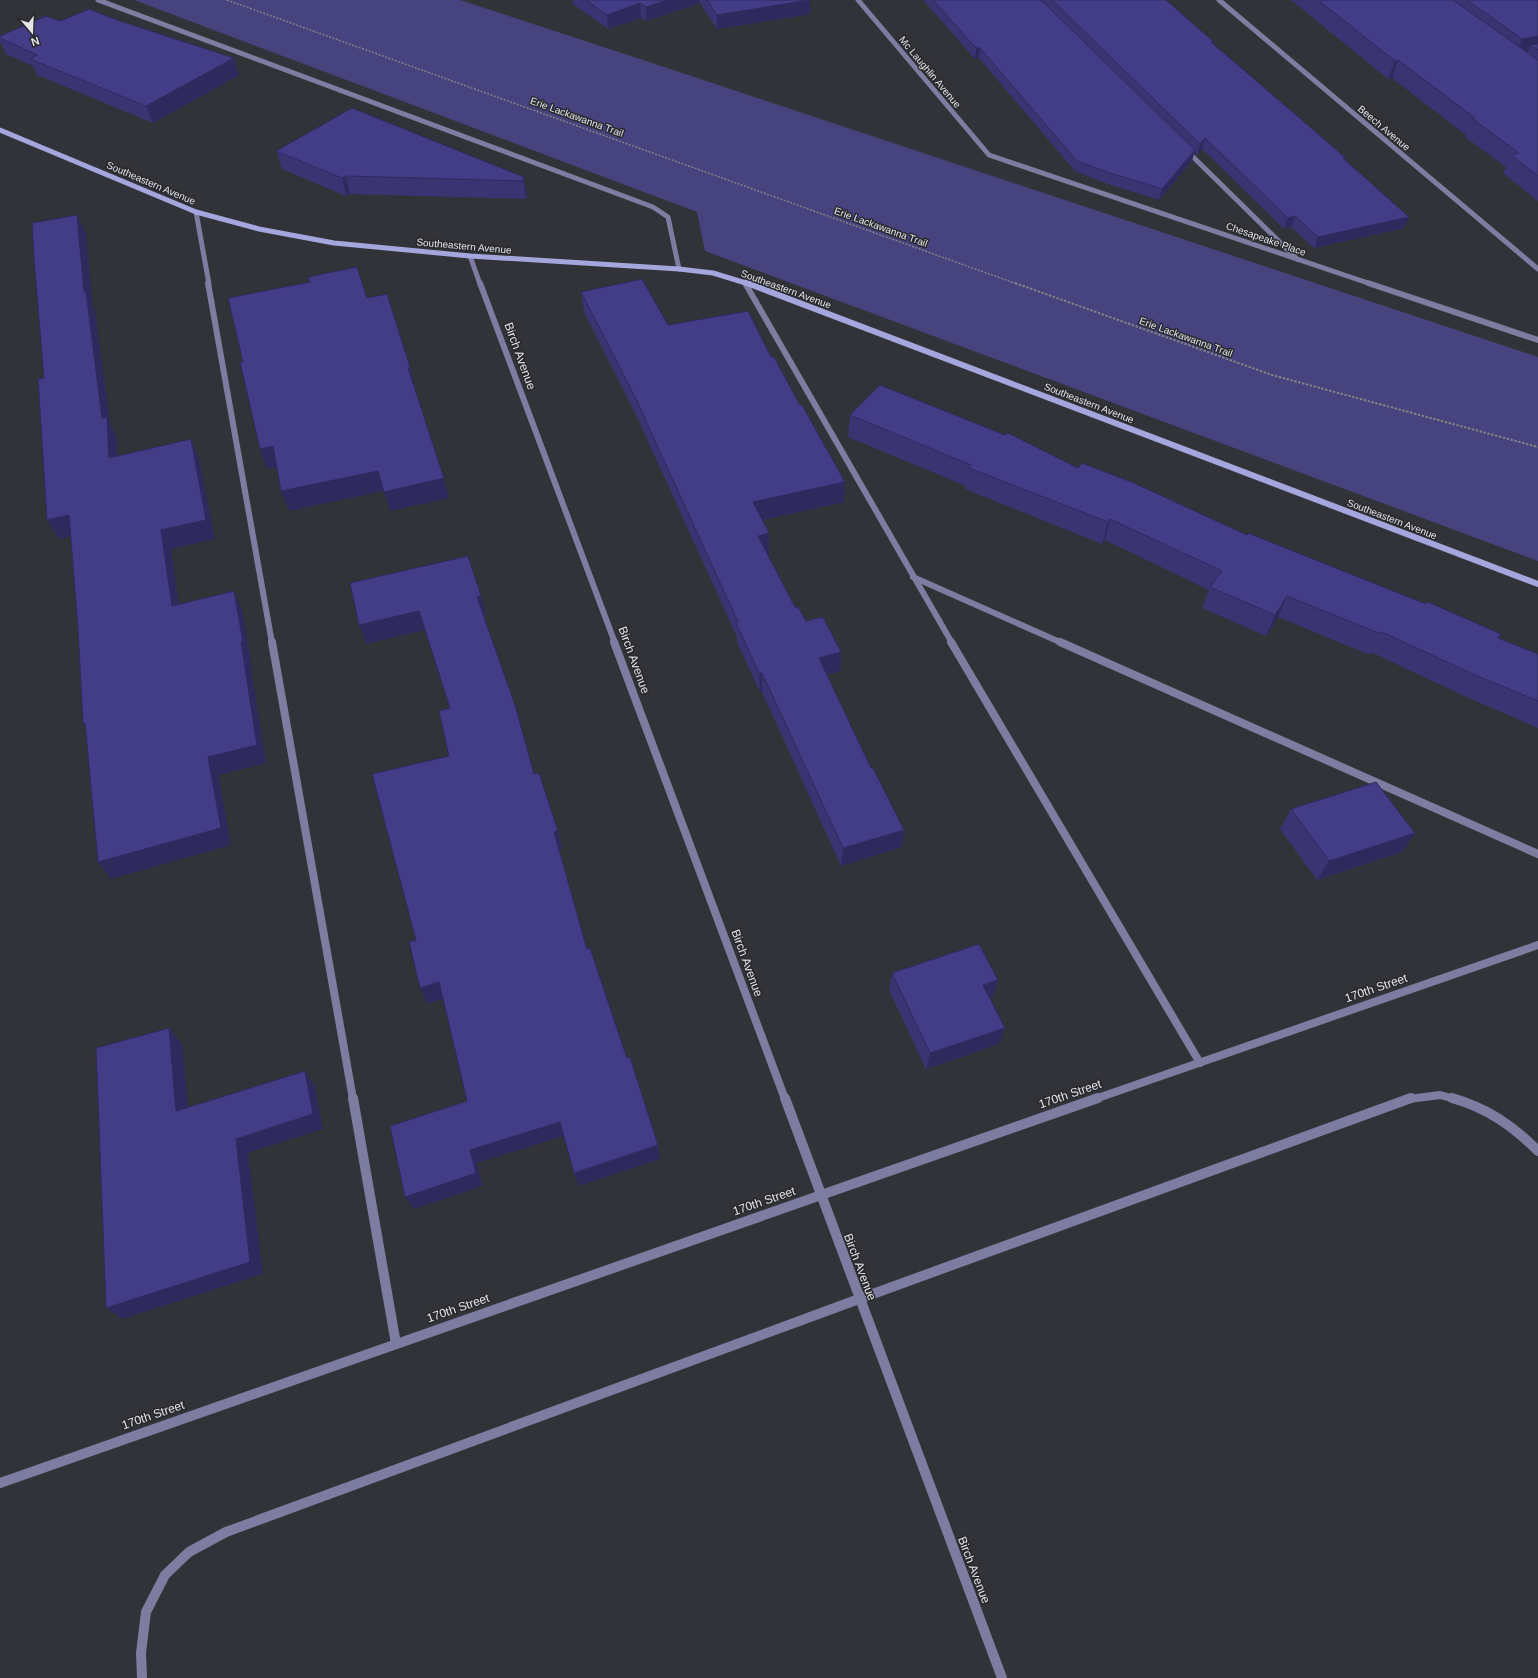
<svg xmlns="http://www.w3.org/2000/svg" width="1538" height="1678" font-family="Arial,sans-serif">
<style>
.green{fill:#47437e}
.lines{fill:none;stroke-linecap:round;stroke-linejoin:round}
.path-far1{stroke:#828287;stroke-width:1.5;stroke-dasharray:2 1.5;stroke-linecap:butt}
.path{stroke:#828287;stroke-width:2;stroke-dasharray:2.5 1.5;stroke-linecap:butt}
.lane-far3{stroke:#7d7da1;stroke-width:5}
.lane-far2{stroke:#7d7da1;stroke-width:6}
.lane-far1{stroke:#7d7da1;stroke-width:8}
.lane{stroke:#7d7da1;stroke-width:10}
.street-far3{stroke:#7d7da1;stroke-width:5}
.street-far2{stroke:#7d7da1;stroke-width:6}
.street-far1{stroke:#7d7da1;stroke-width:8}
.street{stroke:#7d7da1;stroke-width:10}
.secondary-far1{stroke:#a6a6df;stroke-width:5}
.secondary{stroke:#a6a6df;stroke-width:6}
.wall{fill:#3a3473}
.shaded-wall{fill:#2f2a5e}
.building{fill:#433c86;stroke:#2f2a5e}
.labels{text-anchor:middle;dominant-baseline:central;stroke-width:3;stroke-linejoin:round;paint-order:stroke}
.far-street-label{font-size:10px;fill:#e5e5e9;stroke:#28292e}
.street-label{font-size:12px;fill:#e5e5e9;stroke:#28292e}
</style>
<rect width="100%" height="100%" fill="#323338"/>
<polygon class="green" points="134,0 460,0 631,56 1538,357 1538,561 705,251 697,212"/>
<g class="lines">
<polyline class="path-far1" points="227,0 1017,284"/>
<polyline class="path" points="1015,283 1272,375 1538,447"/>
<g class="lane-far3">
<polyline points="98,0 653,207 668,217 679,269"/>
<polyline points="1185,149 1297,259"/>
<polyline points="196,212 209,284"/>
<polyline points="745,282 746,284"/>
</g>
<g class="lane-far2">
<polyline points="208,283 272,643"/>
<polyline points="745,283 952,643"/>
<polyline points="913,577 1062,643"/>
</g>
<g class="lane-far1">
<polyline points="272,642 353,1099"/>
<polyline points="951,642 1200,1063"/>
<polyline points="1060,642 1538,854"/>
<polyline points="1409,1099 1440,1095 1455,1099"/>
</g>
<g class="lane">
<polyline points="353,1098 396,1344"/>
<path d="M1452 1098C1487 1108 1512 1125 1538 1151"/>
<polyline points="142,1678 141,1653 146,1612 165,1575 189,1552 226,1532 859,1299 1411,1098"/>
</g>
<g class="street-far3">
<polyline points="858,0 989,155 1371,284"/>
<polyline points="1219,0 1538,269"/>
<polyline points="470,256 480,284"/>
</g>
<g class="street-far2">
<polyline points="480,283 615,643"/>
<polyline points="1368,283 1538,340"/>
</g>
<g class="street-far1">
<polyline points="614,642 785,1099"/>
<polyline points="1095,1099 1538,945"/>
</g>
<g class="street">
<polyline points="785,1098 1002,1678"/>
<polyline points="0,1483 1098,1098"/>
</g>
<polyline class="secondary-far1" points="0,130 196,212 259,229 334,243 470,256 679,269 713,273 749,284"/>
<polyline class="secondary" points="747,283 1538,584"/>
</g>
<g class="wall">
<polygon points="573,0 809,0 810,14 717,29 700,3 647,21 641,18 608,29 573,4"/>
<polygon points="923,0 1166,0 1214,42 1213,44 1346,158 1345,160 1404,228 1314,248 1291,227 1284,229 1202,149 1197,155 1194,152 1192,161 1159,200 1105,183 1075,171 979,58 975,59"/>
<polygon points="1291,0 1538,0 1538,201 1503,173 1506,167 1465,137 1466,135 1392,78 1388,79"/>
<polygon points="60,21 239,75 153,123 37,75 33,66 6,54 0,41 0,36"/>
<polygon points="276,151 524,177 527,195 526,199 350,194 346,196 282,169"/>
<polygon points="581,292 668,325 771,357 845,482 844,502 762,520 769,553 767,553 795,607 806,621 841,652 840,671 827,675 871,768 904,830 902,847 841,866 762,692 760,692 737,642 737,637 637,417 584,312"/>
<polygon points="850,415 1078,468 1247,535 1538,654 1538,728 1462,695 1371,652 1370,655 1278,617 1266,636 1202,608 1209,590 1105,540 1102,544 965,489 966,486 848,437"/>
<polygon points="1291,809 1415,833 1402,852 1317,880 1280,829"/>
<polygon points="892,973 998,980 993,997 990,998 999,1044 926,1069 889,990"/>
</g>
<g class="shaded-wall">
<polygon points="667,0 700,0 700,3 647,21 646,7"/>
<polygon points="810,0 810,14 717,29 717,15"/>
<polygon points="640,3 641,18 608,29 607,15"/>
<polygon points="1538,36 1538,50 1531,45 1527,54 1514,57 1522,39"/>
<polygon points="976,48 980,48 979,58 975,59"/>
<polygon points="234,58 239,75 153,123 146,106"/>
<polygon points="1398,60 1392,78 1388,79 1395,61"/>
<polygon points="1205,138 1202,149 1197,155 1200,144"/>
<polygon points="1195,150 1192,161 1159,200 1162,189"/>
<polygon points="346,176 350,194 346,196 342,178"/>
<polygon points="524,177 527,195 526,199 523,181"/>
<polygon points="77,215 86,234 93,307 95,311 110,423 117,437 118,477 109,458 102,418 84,292"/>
<polygon points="1295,216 1291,227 1284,229 1288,218"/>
<polygon points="1409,217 1404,228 1314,248 1318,237"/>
<polygon points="410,367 415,387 413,388 408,368"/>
<polygon points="191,439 199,458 215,539 171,549 182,625 172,606 161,530"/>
<polygon points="273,446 281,466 267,469 260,449"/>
<polygon points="378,471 384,491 289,511 281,491"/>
<polygon points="444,478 449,498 390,511 384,492"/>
<polygon points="845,482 844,502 753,522 753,502"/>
<polygon points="69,515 80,535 59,539 47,520"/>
<polygon points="1110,519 1105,540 1102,544 1108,522"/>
<polygon points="769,533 769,553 759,555 758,536"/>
<polygon points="234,591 242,610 251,660 250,661 266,763 218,775 231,845 111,879 98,862 208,757 241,642"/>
<polygon points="481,596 486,615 482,616 477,597"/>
<polygon points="1287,596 1278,617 1266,636 1275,615"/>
<polygon points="419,611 425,630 366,644 359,625"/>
<polygon points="841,652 840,671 818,677 819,658"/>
<polygon points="759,673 762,673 762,692 760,692"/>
<polygon points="904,830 902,847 841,866 843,848"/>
<polygon points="558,831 562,849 558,850 554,832"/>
<polygon points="1415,833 1402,852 1317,880 1329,861"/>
<polygon points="998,980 993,997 978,1002 983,985"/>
<polygon points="439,982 446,998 427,1004 420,988"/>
<polygon points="169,1028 182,1044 190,1125 176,1111"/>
<polygon points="1005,1028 999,1044 926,1069 930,1053"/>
<polygon points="305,1071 315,1086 323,1129 248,1153 263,1274 122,1319 106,1308 236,1139"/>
<polygon points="560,1122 564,1136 477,1163 483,1186 414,1209 405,1197 470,1150"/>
<polygon points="658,1145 660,1159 579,1186 574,1173"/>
</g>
<g class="building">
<polygon points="586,0 667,0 646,7 640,3 607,15"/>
<polygon points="707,0 810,0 717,15"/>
<polygon points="933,0 1041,0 1195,150 1162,189 1107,172 1077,161 980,48 976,48"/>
<polygon points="1052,0 1166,0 1214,42 1211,42 1346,158 1343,158 1409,217 1318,237 1295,216 1288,218 1205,138 1200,144"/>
<polygon points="1318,0 1453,0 1538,60 1538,176 1511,155 1519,153 1473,119 1475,118 1398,60 1395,61"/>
<polygon points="1467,0 1538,0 1538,36 1522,39"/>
<polygon points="89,9 117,20 234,58 146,106 30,59 37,55 0,38 0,36 46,16 60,21"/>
<polygon points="1538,44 1538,50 1531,45"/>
<polygon points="352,108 524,177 523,181 346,176 342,178 276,151"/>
<polygon points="77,215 84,292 86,292 102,418 107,417 109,458 191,439 206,520 161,530 172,606 234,591 243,642 241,642 257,745 208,757 221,828 98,862 85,723 83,724 78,628 69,515 47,520 38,379 44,378 34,259 32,223"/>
<polygon points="357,267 367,298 387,294 410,367 408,368 444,478 384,492 378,471 281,491 273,446 260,449 240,362 243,362 228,298 310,282 308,277"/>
<polygon points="642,279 668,325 748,311 771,357 774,357 800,405 802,405 845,482 753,502 769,533 758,536 795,607 798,607 806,621 823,617 841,652 819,658 871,768 873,768 904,830 843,848 762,673 759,673 736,623 738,622 635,397 581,292"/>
<polygon points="880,385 1005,435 1008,433 1078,468 1082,463 1134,483 1247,535 1248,533 1426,604 1428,602 1501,634 1498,638 1538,654 1538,701 1475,675 1382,632 1381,634 1287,596 1275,615 1210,587 1222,571 1110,519 1108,522 969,468 971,465 850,415"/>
<polygon points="468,556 481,596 477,597 516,708 534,774 539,773 558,831 554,832 587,949 590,948 627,1058 630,1057 658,1145 574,1173 560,1122 470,1150 476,1173 405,1197 390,1126 467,1101 439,982 420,988 409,942 416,940 372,774 449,756 439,711 450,708 419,611 359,625 350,583"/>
<polygon points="1376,782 1415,833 1329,861 1291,809"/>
<polygon points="979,944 998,980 983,985 1005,1028 930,1053 892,973"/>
<polygon points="169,1028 176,1111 305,1071 313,1114 236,1139 250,1262 106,1308 96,1048"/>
</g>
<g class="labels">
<g class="far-street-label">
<text transform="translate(930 72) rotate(50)">Mc Laughlin Avenue</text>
<text transform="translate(577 117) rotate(20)">Erie Lackawanna Trail</text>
<text transform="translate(1384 128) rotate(40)">Beech Avenue</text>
<text transform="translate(151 183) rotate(23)">Southeastern Avenue</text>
<text transform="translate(881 227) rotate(20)">Erie Lackawanna Trail</text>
<text transform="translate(1266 239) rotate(19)">Chesapeake Place</text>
<text transform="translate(464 246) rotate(5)">Southeastern Avenue</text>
<text transform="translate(786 289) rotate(20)">Southeastern Avenue</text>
<text transform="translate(1186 337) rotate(20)">Erie Lackawanna Trail</text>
<text transform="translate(1089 403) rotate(21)">Southeastern Avenue</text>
<text transform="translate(1392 519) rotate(21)">Southeastern Avenue</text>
</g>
<g class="street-label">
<text transform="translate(520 356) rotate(70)">Birch Avenue</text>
<text transform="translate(634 660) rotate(70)">Birch Avenue</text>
<text transform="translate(747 963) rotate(70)">Birch Avenue</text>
<text transform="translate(1376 988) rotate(-19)">170th Street</text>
<text transform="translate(1070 1094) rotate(-19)">170th Street</text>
<text transform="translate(764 1201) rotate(-19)">170th Street</text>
<text transform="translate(860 1267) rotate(69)">Birch Avenue</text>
<text transform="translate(458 1308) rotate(-19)">170th Street</text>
<text transform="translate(153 1415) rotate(-19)">170th Street</text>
<text transform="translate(974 1570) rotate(69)">Birch Avenue</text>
</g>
</g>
<g transform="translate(32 32) rotate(161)" stroke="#28292e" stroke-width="3" paint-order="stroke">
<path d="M0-3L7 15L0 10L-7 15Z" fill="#e5e5e9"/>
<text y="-6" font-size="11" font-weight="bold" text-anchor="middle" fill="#e5e5e9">N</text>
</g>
</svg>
